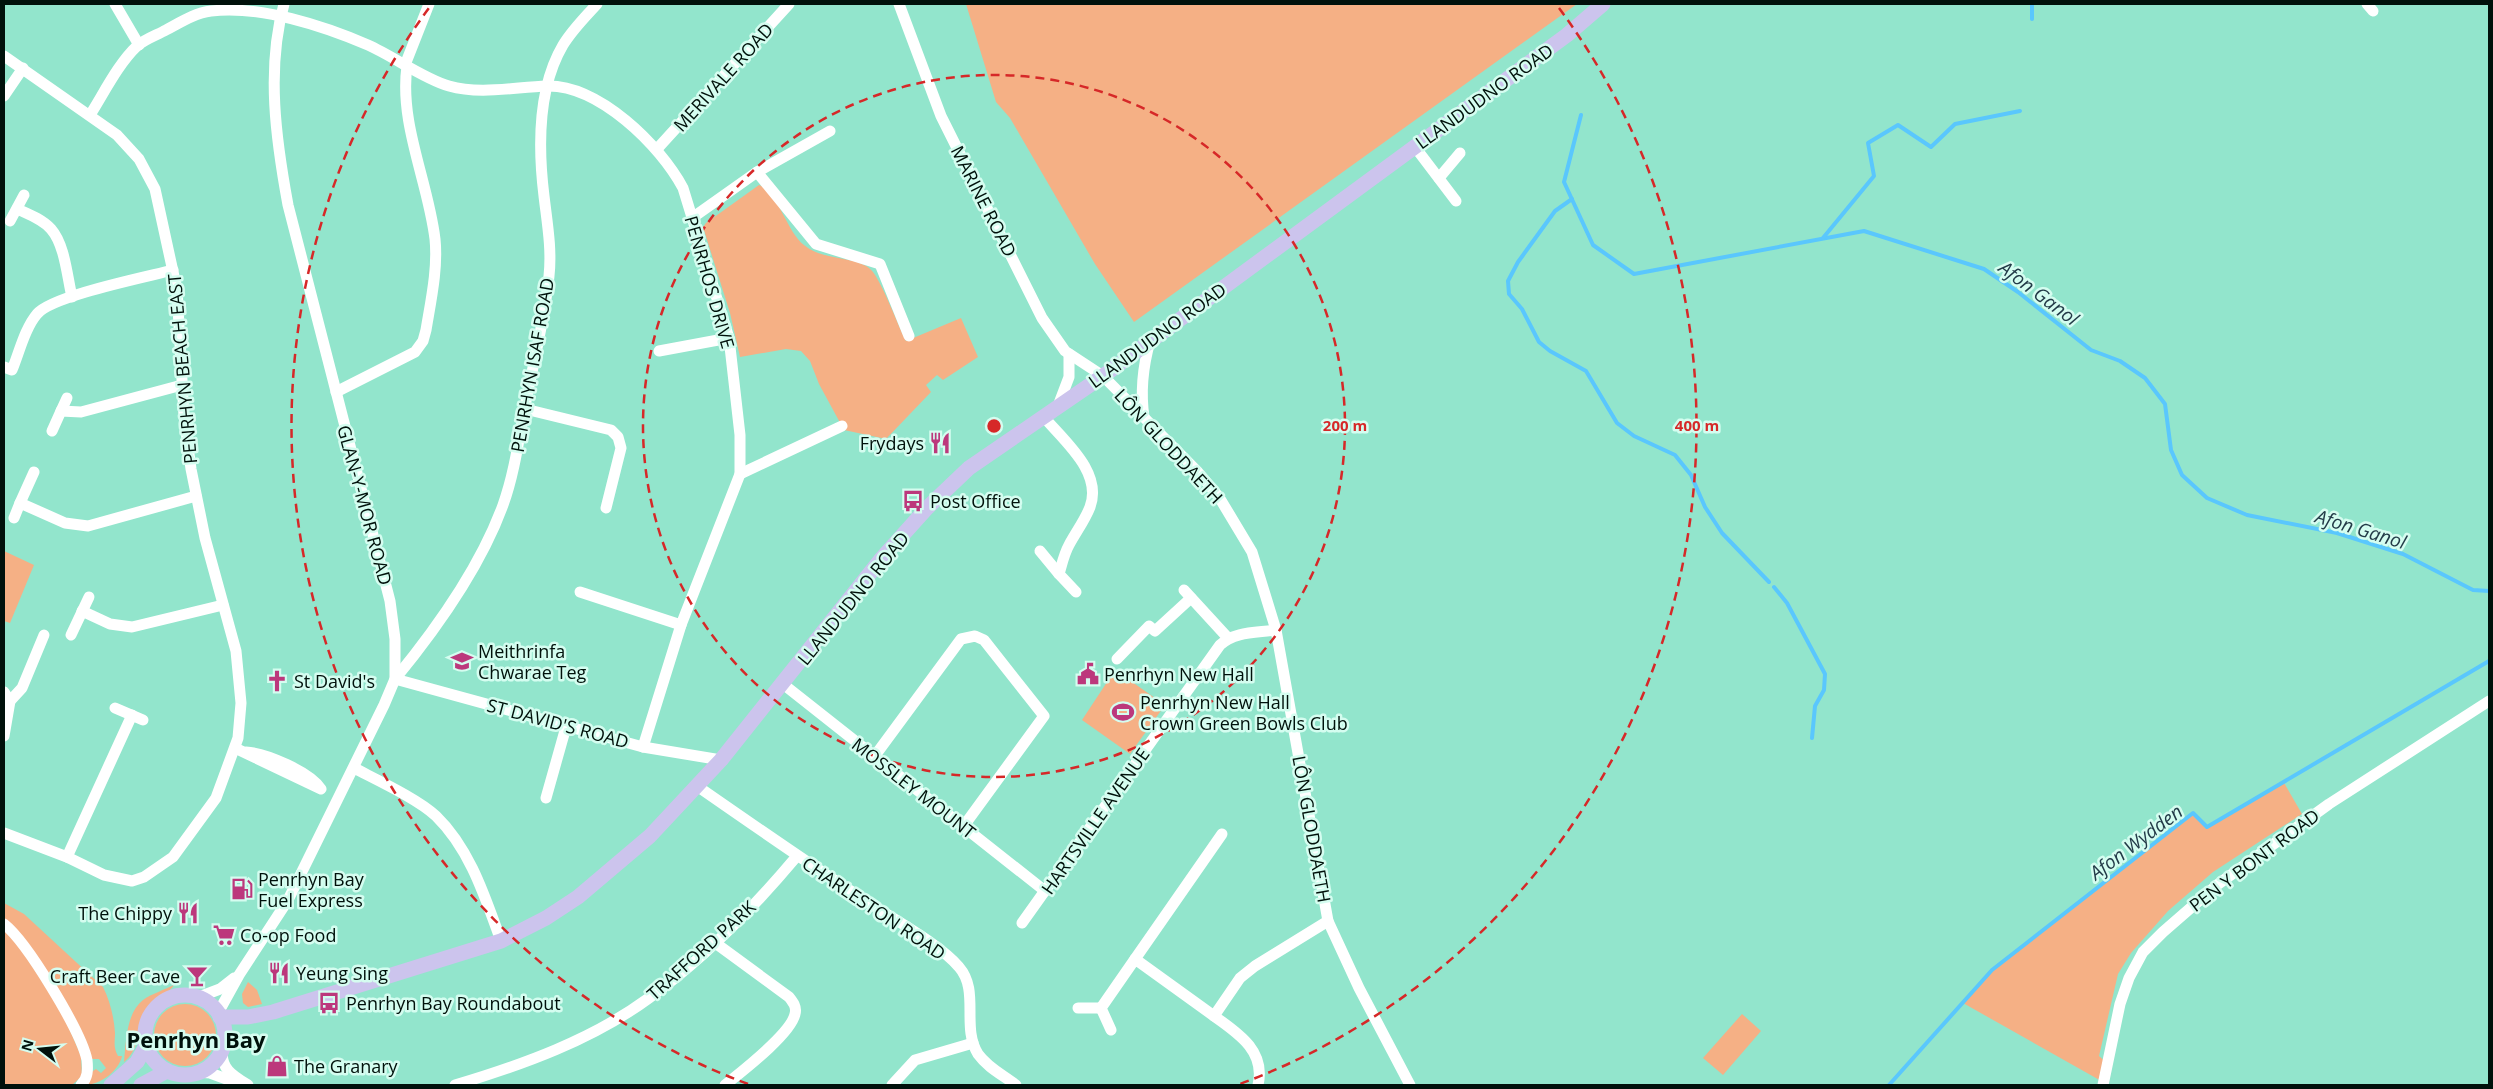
<svg xmlns="http://www.w3.org/2000/svg" width="2493" height="1089" font-family="'Open Sans',sans-serif">
<style>
.green{fill:#f5b085}
.lines{fill:none;stroke-linecap:round;stroke-linejoin:round}
.stream{stroke:#5ac7fd;stroke-width:4}
.minor{stroke:#fff;stroke-width:11}
.major{stroke:#ccc4ed;stroke-width:15}
.ring{fill:none;stroke:#d62828;stroke-width:2.5;stroke-dasharray:9 6}
.labels{text-anchor:middle;dominant-baseline:central;stroke-width:5;stroke-linejoin:round;paint-order:stroke}
.street-label{font-size:18px;fill:#00110b;stroke:#d5fdf0}
.poi-label{font-size:18px;fill:#00110b;stroke:#d5fdf0;text-anchor:start}
.water-label{font-size:19px;font-style:italic;fill:#233b48;stroke:#d5fdf0}
.district-label{font-size:22px;font-weight:bold;fill:#00110b;stroke:#d5fdf0}
.centre{fill:#d62828;stroke:#d5fdf0;stroke-width:2.5}
.ring-label{font-size:15px;text-anchor:middle;font-weight:bold;fill:#d62828;stroke:#d5fdf0;stroke-width:5;stroke-linejoin:round;paint-order:stroke}
</style>
<rect width="100%" height="100%" fill="#92e5cc"/>
<g class="green">
<polygon points="966,4 1577,4 1134,322 1095,264 1010,118 996,102"/>
<path d="M759 185C777 190 787 232 804 245 824 262 860 255 873 272 885 289 896 321 906 341L961 318 978 357 943 380 937 375 926 385 931 392 886 439 844 430 819 384 810 361 801 351 786 349 740 357 730 313 703 227 706 223Z"/>
<polygon points="4,551 34,565 10,623 4,621"/>
<polygon points="1115,670 1165,705 1130,754 1082,720"/>
<polygon points="2283,781 2302,814 2213,872 2168,911 2131,953 2118,974 2099,1056 2107,1063 2103,1082 1963,1003 1992,970 2193,813 2207,826"/>
<path d="M4 903 24 914 103 987C110 1001 114 1017 115 1033 115 1042 113 1047 118 1056H122C119 1071 100 1085 85 1085L90 1073 96 1069 101 1073 106 1068 99 1059H91L4 919Z"/>
<polygon points="4,927 23,952 63,1014 81,1056 82,1076 72,1085 4,1085"/>
<polygon points="248,982 257,990 262,1004 248,1007 243,1003 242,994"/>
<path d="M174 985C167 996 152 998 145 1011 137 1028 140 1050 124 1062 126 1043 126 1013 143 1000 151 994 164 990 174 985Z"/>
<circle cx="185" cy="1035" r="31"/>
<polygon points="1742,1014 1761,1031 1723,1075 1703,1058"/>
</g>
<g class="lines">
<g class="stream">
<polyline points="2032,4 2032,19"/>
<polyline points="1581,115 1564,182 1593,245 1634,274 1864,231 1984,269 2018,292 2091,350 2120,361 2145,378 2165,404 2171,450 2182,475 2207,498 2247,515 2337,533 2403,554 2473,590 2489,591"/>
<polyline points="1572,199 1555,211 1518,262 1508,281 1509,294 1522,309 1539,342 1550,351 1586,371 1617,423 1634,436 1675,455 1691,475 1705,507 1722,533 1769,582"/>
<polyline points="1823,238 1874,176 1868,143 1898,125 1931,147 1955,124 2020,111"/>
<polyline points="1774,587 1787,603 1825,674 1824,690 1815,706 1812,738"/>
<polyline points="1889,1085 1992,970 2193,813 2207,827 2489,661"/>
</g>
<g class="minor">
<polyline points="115,4 139,45"/>
<path d="M597 4C585 17 572 30 563 45 537 89 538 147 544 196 547 222 552 249 549 276 545 315 536 353 528 391 520 429 516 469 503 505 480 568 437 628 395 679L643 747 721 760"/>
<polyline points="899,4 941,116 1042,318 1065,351 1103,376 1197,471 1219,497 1252,552 1276,630 1328,921 1359,988 1410,1085"/>
<polyline points="2367,4 2373,11"/>
<polyline points="4,56 117,135 139,159 155,189 177,290 184,416 191,469 205,538 236,651 241,703 238,738 216,798 173,857 144,877 132,881 104,875 67,857 4,833"/>
<polyline points="405,65 429,4"/>
<polyline points="4,96 23,68"/>
<path d="M90 115C104 93 118 64 137 46 145 39 157 35 166 30 181 22 195 13 211 11 260 5 324 26 368 45 393 56 424 79 449 86 480 95 515 87 547 86 599 85 660 145 683 188L729 338 740 435V474L681 625 643 747"/>
<polyline points="1415,147 1456,201"/>
<polyline points="657,149 789,4"/>
<polyline points="757,172 816,244 880,264 909,336"/>
<polyline points="1439,178 1460,153"/>
<path d="M17 209C28 214 42 219 51 229 65 245 67 276 72 297"/>
<polyline points="692,218 757,172 830,131"/>
<polyline points="10,221 24,195"/>
<polyline points="659,351 729,338"/>
<path d="M4 367 12 370C19 353 25 328 37 314 51 296 146 277 173 270"/>
<path d="M336 392 415 352 423 341 426 330C431 300 438 268 435 239 428 181 399 124 407 66"/>
<polyline points="1058,406 1069,377 1069,354"/>
<polyline points="525,409 611,430 618,437 621,448 606,508"/>
<polyline points="61,411 67,398"/>
<path d="M1043 416C1064 441 1103 472 1090 507 1085 520 1076 532 1069 545 1064 554 1062 564 1059 574L1076 592"/>
<path d="M1144 417C1140 390 1143 366 1150 341"/>
<polyline points="52,431 61,411 81,412 182,385"/>
<polyline points="34,472 20,503 65,523 88,526 196,496"/>
<polyline points="740,474 842,426"/>
<polyline points="14,518 20,503"/>
<polyline points="1040,551 1059,574"/>
<polyline points="1184,590 1228,638"/>
<polyline points="580,592 681,625"/>
<polyline points="82,611 110,624 132,627 223,605"/>
<polyline points="71,635 89,597"/>
<polyline points="1117,659 1149,626 1155,631 1191,598"/>
<polyline points="783,684 1045,891"/>
<polyline points="4,692 10,701 4,736"/>
<polyline points="10,701 22,688 44,635"/>
<polyline points="115,708 143,720"/>
<path d="M235 748 321 789C310 772 266 753 246 752"/>
<polyline points="874,757 961,639 975,636 984,640 1044,716 963,827"/>
<path d="M354 768C377 780 418 799 436 816 470 849 485 897 501 941"/>
<path d="M697 786C753 825 809 864 866 901 892 918 941 945 959 967 980 991 961 1027 978 1054 988 1068 1003 1075 1016 1085"/>
<polyline points="546,798 566,727"/>
<polyline points="67,857 132,715"/>
<path d="M1022 923 1220 645C1235 631 1257 633 1276 630"/>
<path d="M4 924C27 942 81 1031 87 1060 88 1070 88 1078 81 1085"/>
<path d="M714 942 789 997C793 1002 797 1007 795 1014 791 1034 741 1072 725 1085"/>
<polyline points="1135,959 1222,834"/>
<polyline points="199,997 220,989 234,978"/>
<polyline points="1078,1008 1101,1008"/>
<path d="M218 1013 239 975 288 900 384 705 395 679V639L390 601 288 205C276 140 266 69 284 4"/>
<path d="M1214 1016C1238 1033 1266 1051 1258 1085"/>
<polyline points="1111,1030 1101,1008 1135,959 1214,1016 1240,978 1255,966 1328,921"/>
<path d="M223 1048C219 1068 233 1076 248 1085"/>
<polyline points="198,1072 210,1073 240,1084"/>
<path d="M455 1085C522 1065 592 1040 649 998 702 960 755 906 797 856"/>
<polyline points="892,1085 915,1060 973,1043"/>
<polyline points="2103,1085 2120,1004 2129,978 2143,952 2163,932 2217,885 2329,804 2489,701"/>
</g>
<g class="major">
<circle cx="185" cy="1035" r="40"/>
<polyline points="220,1017 248,1017 273,1012 501,941 546,918 578,897 650,836 721,760 882,558 927,508 969,468 1103,376 1567,35 1603,4"/>
<polyline points="111,1085 137,1062 146,1046"/>
<polyline points="141,1085 167,1071"/>
</g>
</g>
<g class="ring">
<circle cx="994" cy="426" r="351"/>
<path d="M748 1084A703 703 0 0 1 429 8M1559 8A703 703 0 0 1 1240 1084"/>
</g>
<defs>
<g id="restaurant-bare" transform="scale(1.725)"><path d="M-5-6h1v4h1v-4h1v4h1v-4h1v5L-1.5 .5V6h-2V.5L-5-1ZM5-6V6H3V1.5H1.5Q1.5-4 5-6Z" fill="#bc387c" stroke="#d5fdf0" stroke-width="2.5" paint-order="stroke"/></g>
<g id="bus-bare" transform="scale(1.725)"><path d="M-5-6H5V4H4V6H2V4H-2V6H-4V4H-5ZM-3.5-4V0h7V-4ZM-3.5 1.2v1.5H-2V1.2ZM2 1.2v1.5H3.5V1.2Z" fill="#bc387c" stroke="#d5fdf0" stroke-width="2.5" paint-order="stroke"/></g>
<g id="school-bare" transform="scale(1.725)"><path d="M0-5L7-2L0 1L-7-2ZM-4 1L0 2.5L4 1V4Q0 6-4 4Z" fill="#bc387c" stroke="#d5fdf0" stroke-width="2.5" paint-order="stroke"/></g>
<g id="civic-bare" transform="scale(1.725)"><path d="M-.6-6.5H3V-4.5H.6V-3L4-1V1h2V6H-6V1h2V-1L-.6-3ZM-1.2 2.5V6h2.4V2.5Z" fill="#bc387c" stroke="#d5fdf0" stroke-width="2.5" paint-order="stroke"/></g>
<g id="church-bare" transform="scale(1.725)"><path d="M-1.2-6h2.4v3.5h3.3v2.4h-3.3V6h-2.4V-.1h-3.3v-2.4h3.3Z" fill="#bc387c" stroke="#d5fdf0" stroke-width="2.5" paint-order="stroke"/></g>
<g id="stadium-bare" transform="scale(1.725)"><path d="M0-5a6.5 5 0 1 0 0 10a6.5 5 0 1 0 0-10ZM-3.5-1.8h7v3.6h-7Z" fill="#bc387c" stroke="#d5fdf0" stroke-width="2.5" paint-order="stroke"/></g>
<g id="fuel-bare" transform="scale(1.725)"><path d="M-5.5-6h7V0h2V4h1.3V-2.5L3-4.5l.8-.8L6-3V5H2.5V1h-1V6h-7ZM-4.2-4.7v3.2H.2V-4.7Z" fill="#bc387c" stroke="#d5fdf0" stroke-width="2.5" paint-order="stroke"/></g>
<g id="supermarket-bare" transform="scale(1.725)"><path d="M-6-5.5h2.5l.6 2H6L4.5 2H-2.5L-4.4-4H-6ZM-1.5 3.2a1.3 1.3 0 1 0 .1 0ZM3 3.2a1.3 1.3 0 1 0 .1 0Z" fill="#bc387c" stroke="#d5fdf0" stroke-width="2.5" paint-order="stroke"/></g>
<g id="bar-bare" transform="scale(1.725)"><path d="M-6-5H6L.8 .8V4.5H3.5V6h-7V4.5H-.8V.8Z" fill="#bc387c" stroke="#d5fdf0" stroke-width="2.5" paint-order="stroke"/></g>
<g id="shop-bare" transform="scale(1.725)"><path d="M-5-2.5h2.3a2.7 3.5 0 0 1 5.4 0H5L5.5 6h-11ZM-1.5-2.5h3a1.5 2.3 0 0 0-3 0Z" fill="#bc387c" stroke="#d5fdf0" stroke-width="2.5" paint-order="stroke"/></g>
</defs>
<g fill-rule="evenodd">
<use href="#restaurant-bare" x="940" y="443"/>
<use href="#bus-bare" x="913" y="501"/>
<use href="#school-bare" x="462" y="661"/>
<use href="#civic-bare" x="1088" y="674"/>
<use href="#church-bare" x="277" y="681"/>
<use href="#stadium-bare" x="1123" y="712"/>
<use href="#fuel-bare" x="242" y="889"/>
<use href="#restaurant-bare" x="188" y="913"/>
<use href="#supermarket-bare" x="224" y="935"/>
<use href="#restaurant-bare" x="279" y="973"/>
<use href="#bar-bare" x="197" y="976"/>
<use href="#bus-bare" x="329" y="1003"/>
<use href="#shop-bare" x="277" y="1066"/>
</g>
<g class="labels">
<g class="street-label">
<text transform="translate(723 77) rotate(-48)">MERIVALE ROAD</text>
<text transform="translate(1484 96) rotate(-36)">LLANDUDNO ROAD</text>
<text transform="translate(984 201) rotate(63)">MARINE ROAD</text>
<text transform="translate(710 282) rotate(74)">PENRHOS DRIVE</text>
<text transform="translate(1157 335) rotate(-36)">LLANDUDNO ROAD</text>
<text transform="translate(532 365) rotate(-80)">PENRHYN ISAF ROAD</text>
<text transform="translate(182 369) rotate(-95)">PENRHYN BEACH EAST</text>
<text transform="translate(1169 446) rotate(47)">LÔN GLODDAETH</text>
<text transform="translate(365 505) rotate(75)">GLAN-Y-MOR ROAD</text>
<text transform="translate(853 598) rotate(-51)">LLANDUDNO ROAD</text>
<text transform="translate(558 723) rotate(15)">ST DAVID'S ROAD</text>
<text transform="translate(914 788) rotate(38)">MOSSLEY MOUNT</text>
<text transform="translate(1095 821) rotate(-55)">HARTSVILLE AVENUE</text>
<text transform="translate(1312 829) rotate(80)">LÔN GLODDAETH</text>
<text transform="translate(2254 860) rotate(-37)">PEN Y BONT ROAD</text>
<text transform="translate(874 908) rotate(34)">CHARLESTON ROAD</text>
<text transform="translate(701 950) rotate(-42)">TRAFFORD PARK</text>
</g>
<g class="poi-label">
<text x="924" y="443" text-anchor="end">Frydays</text>
<text x="930" y="501">Post Office</text>
<text x="478" y="651">Meithrinfa<tspan x="478" dy="21">Chwarae Teg</tspan></text>
<text x="1104" y="674">Penrhyn New Hall</text>
<text x="294" y="681">St David's</text>
<text x="1140" y="702">Penrhyn New Hall<tspan x="1140" dy="21">Crown Green Bowls Club</tspan></text>
<text x="258" y="879">Penrhyn Bay<tspan x="258" dy="21">Fuel Express</tspan></text>
<text x="172" y="913" text-anchor="end">The Chippy</text>
<text x="240" y="935">Co-op Food</text>
<text x="296" y="973">Yeung Sing</text>
<text x="180" y="976" text-anchor="end">Craft Beer Cave</text>
<text x="346" y="1003">Penrhyn Bay Roundabout</text>
<text x="294" y="1066">The Granary</text>
</g>
<g class="water-label">
<text transform="translate(2039 293) rotate(37)">Afon Ganol</text>
<text transform="translate(2361 529) rotate(17)">Afon Ganol</text>
<text transform="translate(2136 842) rotate(-37)">Afon Wydden</text>
</g>
<g class="district-label">
<text x="196" y="1039">Penrhyn Bay</text>
</g>
</g>
<circle cx="994" cy="426" r="8" class="centre"/>
<g class="ring-label">
<text x="1345" y="431">200 m</text>
<text x="1697" y="431">400 m</text>
</g>
<rect width="2493" height="1089" fill="none" stroke="#00110b" stroke-width="10"/>
<g transform="translate(40 1049) rotate(286)" stroke="#d5fdf0" stroke-width="4" paint-order="stroke">
<path d="M0-4L9 19L0 12L-9 19Z" fill="#00110b"/>
<text y="-8" font-size="14" font-weight="bold" text-anchor="middle" fill="#00110b">N</text>
</g>
</svg>
